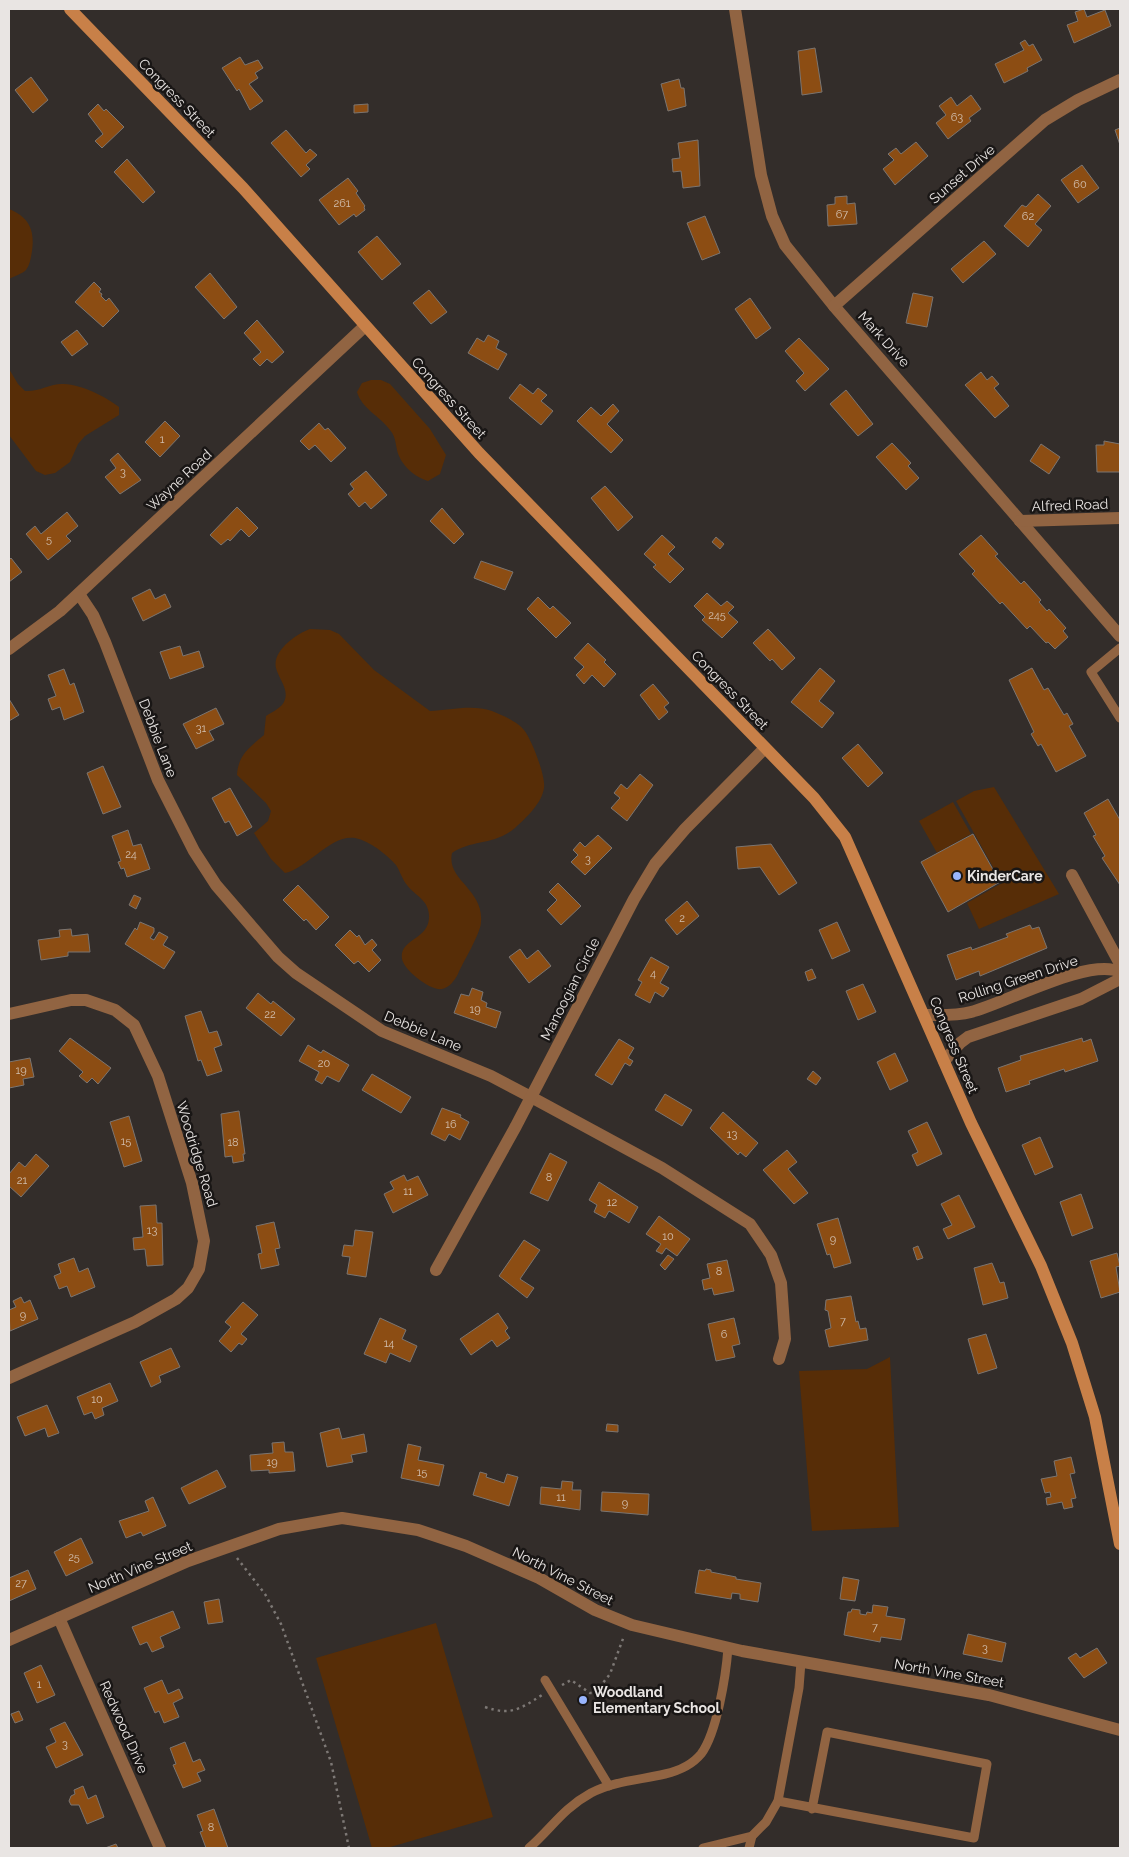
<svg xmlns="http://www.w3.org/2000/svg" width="1129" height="1857" font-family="Raleway,sans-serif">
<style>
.green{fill:#572d07}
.building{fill:#8c4d13;stroke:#7b7571}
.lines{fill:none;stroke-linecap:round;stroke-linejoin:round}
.path{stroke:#7d7875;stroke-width:2.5;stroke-dasharray:2.5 4;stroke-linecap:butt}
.service{stroke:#916442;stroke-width:9}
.minor{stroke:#916442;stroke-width:12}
.tertiary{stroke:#916442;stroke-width:12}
.secondary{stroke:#c88048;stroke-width:12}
.poi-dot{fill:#99b5fd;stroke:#191615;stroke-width:2}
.labels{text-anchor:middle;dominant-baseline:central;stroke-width:5;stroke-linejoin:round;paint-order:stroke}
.number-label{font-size:11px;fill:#d2bfaf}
.street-label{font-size:14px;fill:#e9e5e3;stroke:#191615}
.poi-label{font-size:14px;font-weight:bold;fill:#e9e5e3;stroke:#191615;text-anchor:start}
</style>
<rect width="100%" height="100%" fill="#332d2a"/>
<g class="green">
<path d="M9 209C29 217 35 230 32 251 31 257 30 265 26 270 22 274 14 276 9 279Z"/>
<path d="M9 369 18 384 25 391C39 392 51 383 64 384 82 385 105 396 119 407V415L85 436 78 444 70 462 55 473 45 475 36 471 9 435Z"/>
<path d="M371 380H381L390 384 430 429 446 455 440 474 428 481C417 478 404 468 399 456 395 447 397 438 390 430 380 416 362 409 357 392L362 383Z"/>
<path d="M310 629 330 630 339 634 374 670 430 711C449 710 473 704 492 711 502 715 518 722 524 730 532 740 546 777 544 788 542 803 526 818 515 828 493 846 472 839 452 853 446 880 484 889 481 922 481 933 463 962 458 974 455 980 449 988 442 989 430 991 404 970 402 959 399 939 428 940 429 918 430 900 415 896 407 885 402 879 400 871 396 865 386 854 370 841 355 838 331 834 308 868 285 873L271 859 254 833 268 821 271 811 266 803 237 775C238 755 250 747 264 735L266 716C271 713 278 709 282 705 292 692 279 680 276 668 272 651 296 634 310 629Z"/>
<polygon points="994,787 1059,894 979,929 967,903 1002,883 956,801 974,791"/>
<polygon points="953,802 971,834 937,853 919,821"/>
<polygon points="890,1357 899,1527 812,1531 799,1371 867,1369"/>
<polygon points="436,1623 493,1817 387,1848 372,1848 316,1658"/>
</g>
<g class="building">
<polygon points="1084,9 1087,17 1105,10 1111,26 1074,43 1067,25 1078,21 1075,12"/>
<polygon points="1025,40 1029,46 1033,44 1042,60 1027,68 1028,71 1004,83 995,64 1024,50 1020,43"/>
<polygon points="815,48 822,92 802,95 798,51"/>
<polygon points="240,57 245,65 258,60 263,68 255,73 258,78 249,84 263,101 250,110 239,89 237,91 222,68"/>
<polygon points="31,77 48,100 33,113 15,90"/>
<polygon points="679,79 681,88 684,88 686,106 668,111 661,84"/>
<polygon points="971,95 981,109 969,118 971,121 948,139 936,123 946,115 939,106 951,97 957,106"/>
<polygon points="98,104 104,111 106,109 124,127 102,148 95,141 103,134 88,114"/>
<polygon points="368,104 368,112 354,113 354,105"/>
<polygon points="1120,128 1120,145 1115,130"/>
<polygon points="286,130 306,153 310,149 317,155 306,165 310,169 301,177 271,143"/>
<polygon points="698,140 700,186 683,188 681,171 673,172 672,159 680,158 678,143"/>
<polygon points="916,142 928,156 895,185 883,169 894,160 888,154 896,148 901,154"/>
<polygon points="127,159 155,192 143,203 114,172"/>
<polygon points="1082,165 1099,188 1078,203 1061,180"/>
<polygon points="348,178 358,191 356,193 365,206 364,207 365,210 356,217 354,214 339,225 319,200"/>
<polygon points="1038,194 1051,206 1035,224 1042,230 1028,247 1004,226 1022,205 1026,207"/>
<polygon points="847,196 847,204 855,203 857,224 828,226 827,205 835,204 835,197"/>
<polygon points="705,216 720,253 702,260 687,223"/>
<polygon points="377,236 401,264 382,280 358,252"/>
<polygon points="984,241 996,254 963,283 951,269"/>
<polygon points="210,273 237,307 224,319 195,287"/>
<polygon points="94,282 101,289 99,292 102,294 101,296 106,301 109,298 119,311 103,327 75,302"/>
<polygon points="429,290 447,312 431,324 413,303"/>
<polygon points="913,293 933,297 927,327 906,323"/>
<polygon points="750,298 771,328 756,339 735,309"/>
<polygon points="257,320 284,352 272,363 267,359 260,366 253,359 261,352 244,333"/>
<polygon points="77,330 88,344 72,356 61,342"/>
<polygon points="488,335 499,341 496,348 507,354 498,370 468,353 477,338 484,342"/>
<polygon points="799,338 829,369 805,391 796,381 804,373 785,351"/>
<polygon points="981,372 987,380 992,376 999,384 994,388 1009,406 995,418 965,385"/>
<polygon points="520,384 533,394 538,388 547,395 541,401 553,411 541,425 509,398"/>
<polygon points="846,390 873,424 858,436 830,404"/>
<polygon points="613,404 619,411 607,424 623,440 611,453 577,421 591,407 601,416"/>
<polygon points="165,421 180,436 160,457 145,442"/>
<polygon points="319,423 325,430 328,428 346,448 331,462 315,445 309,450 300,441"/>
<polygon points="1104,441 1120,444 1120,472 1097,472 1096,445 1104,445"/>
<polygon points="892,443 911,463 908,466 919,478 906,490 876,457"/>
<polygon points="1041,444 1060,457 1049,474 1030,461"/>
<polygon points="118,453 141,480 120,494 105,477 116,468 110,460"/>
<polygon points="366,471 387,495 371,509 365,502 359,507 348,494 354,489 350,484"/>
<polygon points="605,486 633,517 618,531 591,498"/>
<polygon points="237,507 258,528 249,537 241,529 230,541 228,539 221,545 210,535"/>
<polygon points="442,508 464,534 454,544 430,521"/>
<polygon points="67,512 78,526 66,536 71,541 48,560 26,534 35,526 41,534"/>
<polygon points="662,535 675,547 668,554 684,569 670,583 653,567 656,565 644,554"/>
<polygon points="981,535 998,554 995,556 1021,584 1024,581 1041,600 1039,602 1047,611 1049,609 1066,628 1063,631 1068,637 1055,649 1048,642 1046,643 1030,626 1027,629 1002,602 1000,604 972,574 975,571 959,554"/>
<polygon points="716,537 724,544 720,549 712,542"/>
<polygon points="11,558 22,572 9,582 9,560"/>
<polygon points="481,561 513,572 505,590 474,578"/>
<polygon points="150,589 155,599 165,594 171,607 143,621 132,598"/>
<polygon points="707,593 721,606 727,601 734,607 728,613 738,622 722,638 702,620 705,617 694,606"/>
<polygon points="538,597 550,609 553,606 571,623 556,638 527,609"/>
<polygon points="768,629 795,658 782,670 772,659 770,661 753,643"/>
<polygon points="588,643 606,660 604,662 616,674 604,687 592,675 584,684 576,675 584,667 574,658"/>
<polygon points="180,646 183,656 199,651 204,667 170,679 160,652"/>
<polygon points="820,668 835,681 819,701 834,713 822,728 791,702"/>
<polygon points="1032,668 1044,690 1048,688 1064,715 1067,713 1073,724 1069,726 1086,756 1056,772 1041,744 1038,746 1031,734 1034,732 1009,680"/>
<polygon points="64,669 70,685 74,683 84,712 64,720 60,707 52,710 48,699 56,696 48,675"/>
<polygon points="653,684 669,703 664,707 668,712 659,720 640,695"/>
<polygon points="9,699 19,715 9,721"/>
<polygon points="216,708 224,724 209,731 214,740 196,749 183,724"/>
<polygon points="858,744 883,773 868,787 842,758"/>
<polygon points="103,766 121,807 103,814 87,773"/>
<polygon points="640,774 653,785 627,821 611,808 620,798 614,793 621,784 627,789"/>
<polygon points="230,788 252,827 237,836 229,821 225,823 212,798"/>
<polygon points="1108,799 1120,820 1120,885 1102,858 1105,856 1093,836 1096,835 1084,813"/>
<polygon points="128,830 133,846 141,844 150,869 127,877 124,868 121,869 118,862 121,861 112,836"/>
<polygon points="973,834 1000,882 948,912 921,862"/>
<polygon points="598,835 612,848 585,875 571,862 578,855 573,850 580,842 585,847"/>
<polygon points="771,844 797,883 779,895 760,867 738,869 736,847"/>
<polygon points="558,883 581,906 561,925 547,910 557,900 549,892"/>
<polygon points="298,885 329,917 316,930 306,919 304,921 283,900"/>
<polygon points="134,895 141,898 136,909 129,905"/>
<polygon points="687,901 699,916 677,935 665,920"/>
<polygon points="140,922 154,928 154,932 150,938 154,940 159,932 168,937 163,945 175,952 164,969 125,944 135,928 137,930"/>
<polygon points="837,922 850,951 832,959 819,930"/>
<polygon points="1030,925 1032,929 1039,927 1047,948 980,976 979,971 956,980 947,955 971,947 972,950 1008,937 1006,934"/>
<polygon points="71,929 72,936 88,934 90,952 68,952 68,956 41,960 38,940 60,937 59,930"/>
<polygon points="350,930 357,937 359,935 365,945 372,939 377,945 372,950 381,960 369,972 358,961 354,964 335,945"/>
<polygon points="520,949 527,959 538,950 551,966 529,983 509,957"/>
<polygon points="651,957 669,967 660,983 669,988 663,997 655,992 650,1003 635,995 642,982 638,980"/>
<polygon points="812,969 816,978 808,981 805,972"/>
<polygon points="863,984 876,1012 858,1020 846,991"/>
<polygon points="472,988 483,992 481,1000 487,1003 486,1007 501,1012 496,1028 454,1013 461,994 469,996"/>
<polygon points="258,993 271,1004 273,1001 295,1019 281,1036 246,1008"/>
<polygon points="201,1011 209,1033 217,1031 222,1045 214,1048 222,1071 207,1076 201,1060 198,1061 185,1016"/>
<polygon points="70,1038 111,1068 98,1084 92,1078 87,1083 79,1076 83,1072 59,1051"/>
<polygon points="1082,1038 1083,1042 1091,1039 1098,1061 1065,1072 1064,1069 1029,1081 1030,1084 1006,1092 998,1068 1021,1060 1020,1056"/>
<polygon points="619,1039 634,1048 628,1058 633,1061 630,1066 625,1063 612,1085 595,1075"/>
<polygon points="308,1045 321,1053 323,1050 349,1065 339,1082 327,1076 322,1084 315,1080 319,1072 299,1061"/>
<polygon points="895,1053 908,1081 890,1090 877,1062"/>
<polygon points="30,1058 34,1077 23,1079 24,1085 9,1088 9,1062"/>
<polygon points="813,1071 821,1078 816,1085 807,1079"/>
<polygon points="372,1074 411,1097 401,1113 362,1090"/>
<polygon points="665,1094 692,1110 682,1126 655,1110"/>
<polygon points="442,1108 461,1115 460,1117 469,1122 460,1140 449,1134 445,1141 431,1134"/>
<polygon points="239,1111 245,1154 243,1154 244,1161 233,1163 232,1156 225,1157 221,1114"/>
<polygon points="723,1112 758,1143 746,1157 740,1152 738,1155 710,1128"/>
<polygon points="129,1116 142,1161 124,1167 110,1122"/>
<polygon points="927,1122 942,1154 917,1166 912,1155 918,1152 908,1131"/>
<polygon points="1040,1137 1053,1167 1035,1175 1022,1145"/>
<polygon points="787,1150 797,1162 788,1169 808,1193 794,1204 763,1170"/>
<polygon points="550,1153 567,1162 548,1201 530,1193"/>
<polygon points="36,1154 49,1166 21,1197 9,1186 9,1174 19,1162 25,1167"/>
<polygon points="404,1175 407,1181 418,1176 428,1195 393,1213 384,1194 394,1189 390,1182"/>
<polygon points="599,1182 638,1207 629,1223 609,1211 605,1218 594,1212 597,1205 589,1200"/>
<polygon points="1081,1194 1093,1228 1072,1236 1060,1202"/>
<polygon points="959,1195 975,1227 948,1239 943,1229 952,1225 941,1204"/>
<polygon points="156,1205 157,1223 162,1223 163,1265 147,1266 145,1249 134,1250 133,1238 143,1237 140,1206"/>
<polygon points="659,1216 690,1239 677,1256 666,1248 662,1254 656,1251 661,1244 646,1234"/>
<polygon points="838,1218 851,1263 834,1268 830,1254 827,1255 817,1224"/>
<polygon points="274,1222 280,1248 275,1249 279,1265 261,1269 258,1254 262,1253 256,1226"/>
<polygon points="355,1230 373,1232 366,1277 347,1274 350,1257 342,1256 344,1245 353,1246"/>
<polygon points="524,1240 540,1250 520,1279 534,1288 527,1298 499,1276"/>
<polygon points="918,1246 923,1258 917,1260 913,1248"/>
<polygon points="1117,1253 1120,1266 1116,1267 1120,1292 1101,1298 1090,1261"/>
<polygon points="668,1255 674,1259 665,1270 660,1265"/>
<polygon points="74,1258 79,1272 88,1268 95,1287 71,1297 67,1286 59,1289 54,1276 61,1273 58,1264"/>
<polygon points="727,1260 734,1291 714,1295 712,1288 704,1290 702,1280 710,1278 707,1264"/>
<polygon points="992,1263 1000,1283 1004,1282 1008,1298 983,1305 974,1268"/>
<polygon points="851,1296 856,1322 858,1321 860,1329 866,1328 868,1340 829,1347 825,1330 831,1328 828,1311 825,1310 826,1300"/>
<polygon points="21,1297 24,1303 30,1300 38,1319 10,1331 9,1310 16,1307 13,1301"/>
<polygon points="243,1302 258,1315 241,1334 247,1339 242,1345 239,1343 231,1352 219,1341 231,1327 225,1322"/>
<polygon points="498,1313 508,1328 505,1331 510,1338 497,1347 492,1340 471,1355 460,1339"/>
<polygon points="380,1318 406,1330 402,1339 417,1346 410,1362 390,1353 386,1363 364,1354"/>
<polygon points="734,1318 740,1344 732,1346 735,1357 716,1361 708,1324"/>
<polygon points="986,1334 997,1368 978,1374 968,1339"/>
<polygon points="171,1348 180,1367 159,1376 161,1382 151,1387 140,1362"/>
<polygon points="110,1383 118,1401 102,1408 104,1415 95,1419 92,1412 84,1415 77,1397"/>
<polygon points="47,1405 59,1433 48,1437 45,1428 25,1436 17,1417"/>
<polygon points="607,1424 618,1425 618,1432 606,1431"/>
<polygon points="339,1428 342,1439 364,1434 367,1452 351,1455 353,1462 327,1467 320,1433"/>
<polygon points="284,1442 285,1452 293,1452 295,1471 269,1473 269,1470 251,1471 250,1455 273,1453 272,1443"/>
<polygon points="408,1444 421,1447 418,1460 444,1465 439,1486 401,1478"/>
<polygon points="1071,1457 1075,1473 1070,1474 1076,1498 1071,1499 1073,1507 1064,1509 1062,1502 1047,1505 1046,1498 1051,1497 1050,1492 1045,1493 1041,1479 1057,1476 1054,1461"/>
<polygon points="217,1470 226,1487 189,1504 181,1488"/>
<polygon points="480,1472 487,1474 486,1477 504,1483 507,1474 518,1477 509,1506 473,1495"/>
<polygon points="562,1481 573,1482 572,1490 581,1490 580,1510 540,1504 541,1487 561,1489"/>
<polygon points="602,1492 649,1494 648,1515 601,1511"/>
<polygon points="153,1497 166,1526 143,1536 141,1532 126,1538 119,1521 149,1511 145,1501"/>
<polygon points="81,1538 93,1563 66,1576 54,1552"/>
<polygon points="706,1569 711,1570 711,1572 736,1577 736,1579 761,1583 758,1602 740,1599 740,1594 732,1593 731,1599 695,1593 699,1570 705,1571"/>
<polygon points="28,1570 36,1589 9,1601 9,1578"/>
<polygon points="843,1577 859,1580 855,1601 840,1599"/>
<polygon points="219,1599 223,1622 208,1624 204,1602"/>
<polygon points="873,1605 888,1607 886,1616 905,1619 901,1640 881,1637 880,1642 844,1635 848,1612 851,1612 852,1609 860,1610 860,1614 866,1615 867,1612 872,1613"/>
<polygon points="173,1611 180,1628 160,1637 164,1647 152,1652 147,1642 140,1645 132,1627"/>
<polygon points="968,1634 1006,1643 1002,1662 963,1654"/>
<polygon points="1097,1648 1107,1663 1084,1678 1068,1658 1076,1653 1080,1658"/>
<polygon points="41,1665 55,1695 37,1703 24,1673"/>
<polygon points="162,1680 168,1694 179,1689 183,1698 173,1703 179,1717 164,1723 159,1711 155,1713 144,1688"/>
<polygon points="19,1711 23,1720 15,1723 11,1714"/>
<polygon points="65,1722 83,1755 56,1768 46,1747 56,1742 50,1729"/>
<polygon points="185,1742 193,1762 200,1759 205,1770 197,1773 201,1781 183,1788 173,1765 176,1764 170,1748"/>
<polygon points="83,1786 88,1799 96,1795 104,1817 87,1824 79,1805 71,1805 69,1801 71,1796 75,1794 74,1790"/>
<polygon points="214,1809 228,1848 206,1848 200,1832 203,1831 197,1815"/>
<polygon points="116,1844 118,1848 105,1848"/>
</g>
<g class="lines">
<g class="path">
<polyline points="237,1558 265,1594 281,1624 331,1762 349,1848"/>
<polyline points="562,1685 571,1680 590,1693 595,1693 610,1674 624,1636"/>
<path d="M485 1707C511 1716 520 1709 542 1695"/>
</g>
<g class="service">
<polyline points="1120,648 1091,672 1120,718"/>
<polyline points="545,1680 609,1786"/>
<polyline points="778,1801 974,1838 987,1764 827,1732 812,1809"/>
<path d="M529 1848C552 1828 562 1809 591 1793 614 1781 640 1780 665 1774 678 1771 692 1765 701 1754 717 1733 726 1675 728 1648"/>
<polyline points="703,1848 752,1836 766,1822 778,1801 799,1688 801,1662"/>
<polyline points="749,1848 752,1836"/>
</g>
<g class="minor">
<polyline points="735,9 761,175 772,216 785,245 834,306 1120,636"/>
<polyline points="834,306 1045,120 1078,100 1120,80"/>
<polyline points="1020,521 1120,518"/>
<polyline points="79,594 93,615 105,642 158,780 194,851 216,885 278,957 296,973 382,1031 491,1076 531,1097 662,1168 750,1224 771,1255 781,1283 785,1339 779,1359"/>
<polyline points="9,649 60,611 365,326"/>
<polyline points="1072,875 1120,964"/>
<polyline points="9,1014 71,1000 86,1000 115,1010 134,1025 158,1076 192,1183 204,1241 199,1269 188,1288 176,1299 135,1322 9,1378"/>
<path d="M925 1015C940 1015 956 1016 971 1012 1006 1003 1089 957 1120 972"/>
<polyline points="944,1061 960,1043 968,1037 1081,999 1120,979"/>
<polyline points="436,1270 516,1126 634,899 655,864 685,829 765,748"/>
<polyline points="59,1618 160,1848"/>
</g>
<polyline class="tertiary" points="9,1640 188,1561 279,1529 342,1518 418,1530 466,1546 539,1578 595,1610 632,1625 742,1651 989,1695 1120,1730"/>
<polyline class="secondary" points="70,9 243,188 479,453 814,798 845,837 971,1123 1041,1266 1072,1343 1095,1417 1120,1544"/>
</g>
<g class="poi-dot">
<circle cx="957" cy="876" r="5"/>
<circle cx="583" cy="1700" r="5"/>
</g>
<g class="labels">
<g class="number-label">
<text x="957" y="117">63</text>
<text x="1080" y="184">60</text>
<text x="342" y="203">261</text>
<text x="842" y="214">67</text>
<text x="1028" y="216">62</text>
<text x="162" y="439">1</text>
<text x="123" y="472">3</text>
<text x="49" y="539">5</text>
<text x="717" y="615">245</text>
<text x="201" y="728">31</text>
<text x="131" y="854">24</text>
<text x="588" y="859">3</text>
<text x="682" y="918">2</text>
<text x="653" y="973">4</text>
<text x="475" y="1009">19</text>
<text x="270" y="1014">22</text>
<text x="324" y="1063">20</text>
<text x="21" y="1070">19</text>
<text x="451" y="1124">16</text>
<text x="732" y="1134">13</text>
<text x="126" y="1141">15</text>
<text x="233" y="1142">18</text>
<text x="549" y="1177">8</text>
<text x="22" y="1180">21</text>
<text x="408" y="1191">11</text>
<text x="612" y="1202">12</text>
<text x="152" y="1230">13</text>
<text x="668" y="1236">10</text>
<text x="833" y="1239">9</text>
<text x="719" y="1271">8</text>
<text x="23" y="1315">9</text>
<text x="843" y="1321">7</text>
<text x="724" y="1334">6</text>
<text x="389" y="1343">14</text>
<text x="97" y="1399">10</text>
<text x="272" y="1462">19</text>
<text x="422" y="1472">15</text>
<text x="561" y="1497">11</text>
<text x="625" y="1503">9</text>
<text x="74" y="1557">25</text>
<text x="21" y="1583">27</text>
<text x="875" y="1627">7</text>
<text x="985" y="1648">3</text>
<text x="39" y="1684">1</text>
<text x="65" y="1744">3</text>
<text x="211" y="1827">8</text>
</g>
<g class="street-label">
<text transform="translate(177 98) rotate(46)">Congress Street</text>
<text transform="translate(962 174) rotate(-41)">Sunset Drive</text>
<text transform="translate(884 339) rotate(48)">Mark Drive</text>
<text transform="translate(449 398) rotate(48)">Congress Street</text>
<text transform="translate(179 480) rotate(-43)">Wayne Road</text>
<text transform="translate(1070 505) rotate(-2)">Alfred Road</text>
<text transform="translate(730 690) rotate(46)">Congress Street</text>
<text transform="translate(158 738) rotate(69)">Debbie Lane</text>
<text transform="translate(1018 979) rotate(-18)">Rolling Green Drive</text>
<text transform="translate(570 989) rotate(-63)">Manoogian Circle</text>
<text transform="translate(423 1031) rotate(23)">Debbie Lane</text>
<text transform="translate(954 1045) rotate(67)">Congress Street</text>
<text transform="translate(197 1154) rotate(73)">Woodridge Road</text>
<text transform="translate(140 1567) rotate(-23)">North Vine Street</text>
<text transform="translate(563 1576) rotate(27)">North Vine Street</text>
<text transform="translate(949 1673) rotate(10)">North Vine Street</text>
<text transform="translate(124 1727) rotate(66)">Redwood Drive</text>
</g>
<g class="poi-label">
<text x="967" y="876">KinderCare</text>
<text x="593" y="1692">Woodland<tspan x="593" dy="16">Elementary School</tspan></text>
</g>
</g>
<rect width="1129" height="1857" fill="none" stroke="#e9e5e3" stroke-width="20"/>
</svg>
